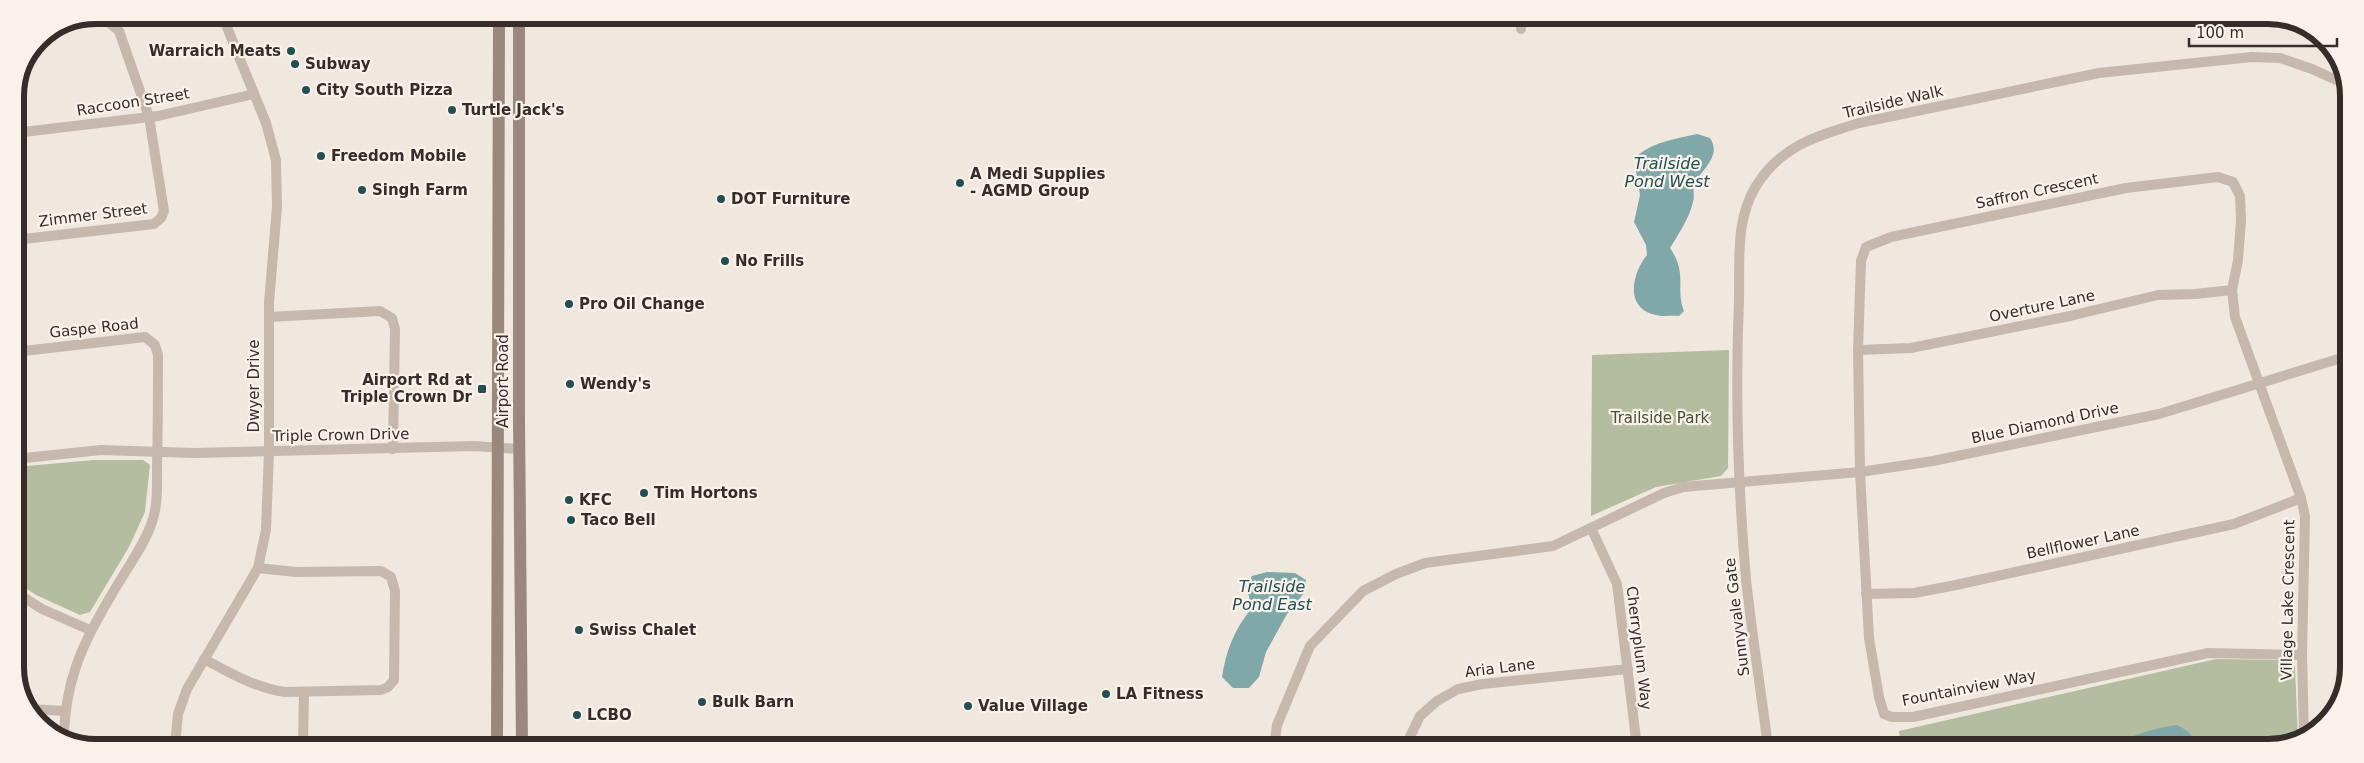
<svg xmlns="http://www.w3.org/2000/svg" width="2364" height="763" font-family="'DejaVu Sans',sans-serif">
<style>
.green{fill:#b4bda0}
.water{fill:#81a8a9}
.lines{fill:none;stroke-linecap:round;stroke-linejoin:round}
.street{stroke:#c6b8ac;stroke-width:10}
.secondary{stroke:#9a887e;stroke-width:12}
.poi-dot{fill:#244f52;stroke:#f8f2eb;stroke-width:2}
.labels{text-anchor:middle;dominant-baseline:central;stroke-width:4.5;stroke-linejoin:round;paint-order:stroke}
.poi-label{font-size:15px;font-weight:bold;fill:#352d2a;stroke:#f8f2eb;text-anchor:start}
.street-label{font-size:15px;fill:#352d2a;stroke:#f8f2eb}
.park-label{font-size:15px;fill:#455131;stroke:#f8f2eb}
.water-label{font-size:16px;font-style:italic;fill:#244f52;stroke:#f8f2eb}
.rim{fill:none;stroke:#352d2a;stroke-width:6}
</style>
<rect width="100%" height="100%" fill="#f0e8df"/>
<g class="green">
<polygon points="1729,350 1728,468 1721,476 1656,487 1591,516 1592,355"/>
<polygon points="94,460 143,460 150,465 145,512 129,547 90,612 80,615 36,595 15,581 15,467"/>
<polygon points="2216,659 2288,660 2295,667 2298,738 2269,748 1901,748 1899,731"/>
</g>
<g class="water">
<path d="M1697 134 1710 138C1722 156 1702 169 1695 183 1692 189 1695 196 1693 202 1689 219 1679 233 1670 248 1688 274 1675 289 1684 311L1679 316C1672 315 1663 317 1656 315 1624 309 1632 273 1647 255L1646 245 1634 222 1640 195 1636 171 1638 155C1656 141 1675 139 1697 134Z"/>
<path d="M1267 572 1295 573 1306 580 1305 592 1287 614 1266 652 1259 677 1249 688H1233L1222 677C1226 651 1234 630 1251 609L1249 596 1244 586 1252 576Z"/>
<path d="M2177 725C2187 730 2196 736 2196 748H2106C2128 737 2152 728 2177 725Z"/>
</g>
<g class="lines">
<g class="street">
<polyline points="1521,29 1522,17"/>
<polyline points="15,133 158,116 254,94"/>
<polyline points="15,240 154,224 161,218 164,211 149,117 119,31 107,21 74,24"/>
<polyline points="269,317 380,311 392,318 395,329 393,449"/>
<polyline points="1858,350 1911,348 2070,316 2158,295 2195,294 2232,290"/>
<path d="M15 352 145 337 155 345 158 355C158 392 158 429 157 466 157 484 158 505 152 522 145 543 132 561 121 579 88 633 65 673 64 738"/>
<polyline points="15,459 101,450 194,453 474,446 519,449"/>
<polyline points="1591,528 1617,584 1637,747"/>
<polyline points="15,592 42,609 90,630"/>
<polyline points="1866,594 1914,593 1956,585 2188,534 2234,524 2301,498"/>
<polyline points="2302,655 2208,653 1913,717 1892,717 1884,714 1879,697 1869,638 1860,472 1858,350 1861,261 1866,247 1891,237 2126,188 2218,177 2233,182 2240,196 2241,220 2238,260 2232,290 2235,317 2301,498 2305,516 2302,655 2304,736"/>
<path d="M204 659C230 673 256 688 285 692L381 690 388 687 394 680 395 591 391 577 381 571 296 572 258 568"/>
<polyline points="29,709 65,711"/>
<polyline points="175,745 178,714 187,689 258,568 266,530 269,452 269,302 277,207 276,160 266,123 222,15"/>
<polyline points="303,745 304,692"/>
<polyline points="1274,747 1277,725 1310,646 1363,591 1396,574 1425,563 1553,546 1664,493 1683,487 1860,472 1933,461 2159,414 2348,356"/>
<polyline points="1405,747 1420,716 1437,701 1458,689 1483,684 1628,669"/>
<path d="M1768 747C1761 691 1752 635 1746 579 1738 486 1735 393 1739 300 1740 262 1735 220 1756 186 1781 146 1816 136 1859 123L2099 73 2252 57 2280 58 2312 69 2347 85"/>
</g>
<g class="secondary">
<polyline points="519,16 519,418 522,746"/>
<polyline points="497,746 499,16"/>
</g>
</g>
<g class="poi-dot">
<circle cx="291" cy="51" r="5"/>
<circle cx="295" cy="64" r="5"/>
<circle cx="306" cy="90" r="5"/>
<circle cx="452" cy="110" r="5"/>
<circle cx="321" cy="156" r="5"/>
<circle cx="960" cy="183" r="5"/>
<circle cx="362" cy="190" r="5"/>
<circle cx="721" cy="199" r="5"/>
<circle cx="725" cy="261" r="5"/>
<circle cx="569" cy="304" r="5"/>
<circle cx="570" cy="384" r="5"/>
<rect x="477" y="384" width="10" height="10" rx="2.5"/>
<circle cx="644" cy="493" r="5"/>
<circle cx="569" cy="500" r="5"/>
<circle cx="571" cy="520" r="5"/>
<circle cx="579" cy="630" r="5"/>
<circle cx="1106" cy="694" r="5"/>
<circle cx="702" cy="702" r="5"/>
<circle cx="968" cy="706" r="5"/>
<circle cx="577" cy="715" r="5"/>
</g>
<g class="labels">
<g class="poi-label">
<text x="281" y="51" text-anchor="end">Warraich Meats</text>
<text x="305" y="64">Subway</text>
<text x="316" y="90">City South Pizza</text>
<text x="462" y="110">Turtle Jack's</text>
<text x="331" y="156">Freedom Mobile</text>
<text x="970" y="174">A Medi Supplies<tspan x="970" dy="17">- AGMD Group</tspan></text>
<text x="372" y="190">Singh Farm</text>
<text x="731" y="199">DOT Furniture</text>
<text x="735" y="261">No Frills</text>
<text x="579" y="304">Pro Oil Change</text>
<text x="472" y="380" text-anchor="end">Airport Rd at<tspan x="472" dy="17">Triple Crown Dr</tspan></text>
<text x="580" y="384">Wendy's</text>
<text x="654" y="493">Tim Hortons</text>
<text x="579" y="500">KFC</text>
<text x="581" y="520">Taco Bell</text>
<text x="589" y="630">Swiss Chalet</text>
<text x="1116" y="694">LA Fitness</text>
<text x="712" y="702">Bulk Barn</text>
<text x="978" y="706">Value Village</text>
<text x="587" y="715">LCBO</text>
</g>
<g class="street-label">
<text transform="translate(133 102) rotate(-9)">Raccoon Street</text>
<text transform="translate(1893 102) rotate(-13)">Trailside Walk</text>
<text transform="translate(2037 191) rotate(-12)">Saffron Crescent</text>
<text transform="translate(93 215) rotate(-7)">Zimmer Street</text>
<text transform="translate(2042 306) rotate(-12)">Overture Lane</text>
<text transform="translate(94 328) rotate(-6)">Gaspe Road</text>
<text transform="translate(503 381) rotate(-90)">Airport Road</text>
<text transform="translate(254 386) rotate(-90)">Dwyer Drive</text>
<text transform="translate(2045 423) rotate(-12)">Blue Diamond Drive</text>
<text transform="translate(341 435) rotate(-1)">Triple Crown Drive</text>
<text transform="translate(2083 542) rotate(-12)">Bellflower Lane</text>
<text transform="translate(2288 600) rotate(-89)">Village Lake Crescent</text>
<text transform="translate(1737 617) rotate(-97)">Sunnyvale Gate</text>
<text transform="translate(1639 648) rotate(83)">Cherryplum Way</text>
<text transform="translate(1500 668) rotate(-7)">Aria Lane</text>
<text transform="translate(1969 688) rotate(-11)">Fountainview Way</text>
</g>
<g class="park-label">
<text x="1660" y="418">Trailside Park</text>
</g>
<g class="water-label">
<text x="1667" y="163">Trailside<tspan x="1667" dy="18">Pond West</tspan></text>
<text x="1272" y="586">Trailside<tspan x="1272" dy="18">Pond East</tspan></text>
</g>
</g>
<path d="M0 0H2364V763H0ZM96 24H2268A72 72 0 0 1 2340 96V667A72 72 0 0 1 2268 739H96A72 72 0 0 1 24 667V96A72 72 0 0 1 96 24Z" fill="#f8f2eb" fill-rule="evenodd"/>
<path class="rim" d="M96 24H2268A72 72 0 0 1 2340 96V667A72 72 0 0 1 2268 739H96A72 72 0 0 1 24 667V96A72 72 0 0 1 96 24Z"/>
<path d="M2189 38v8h148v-8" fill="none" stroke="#352d2a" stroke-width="2.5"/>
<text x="2196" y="38" font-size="15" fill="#352d2a" stroke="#f8f2eb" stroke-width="4" paint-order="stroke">100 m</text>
</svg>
